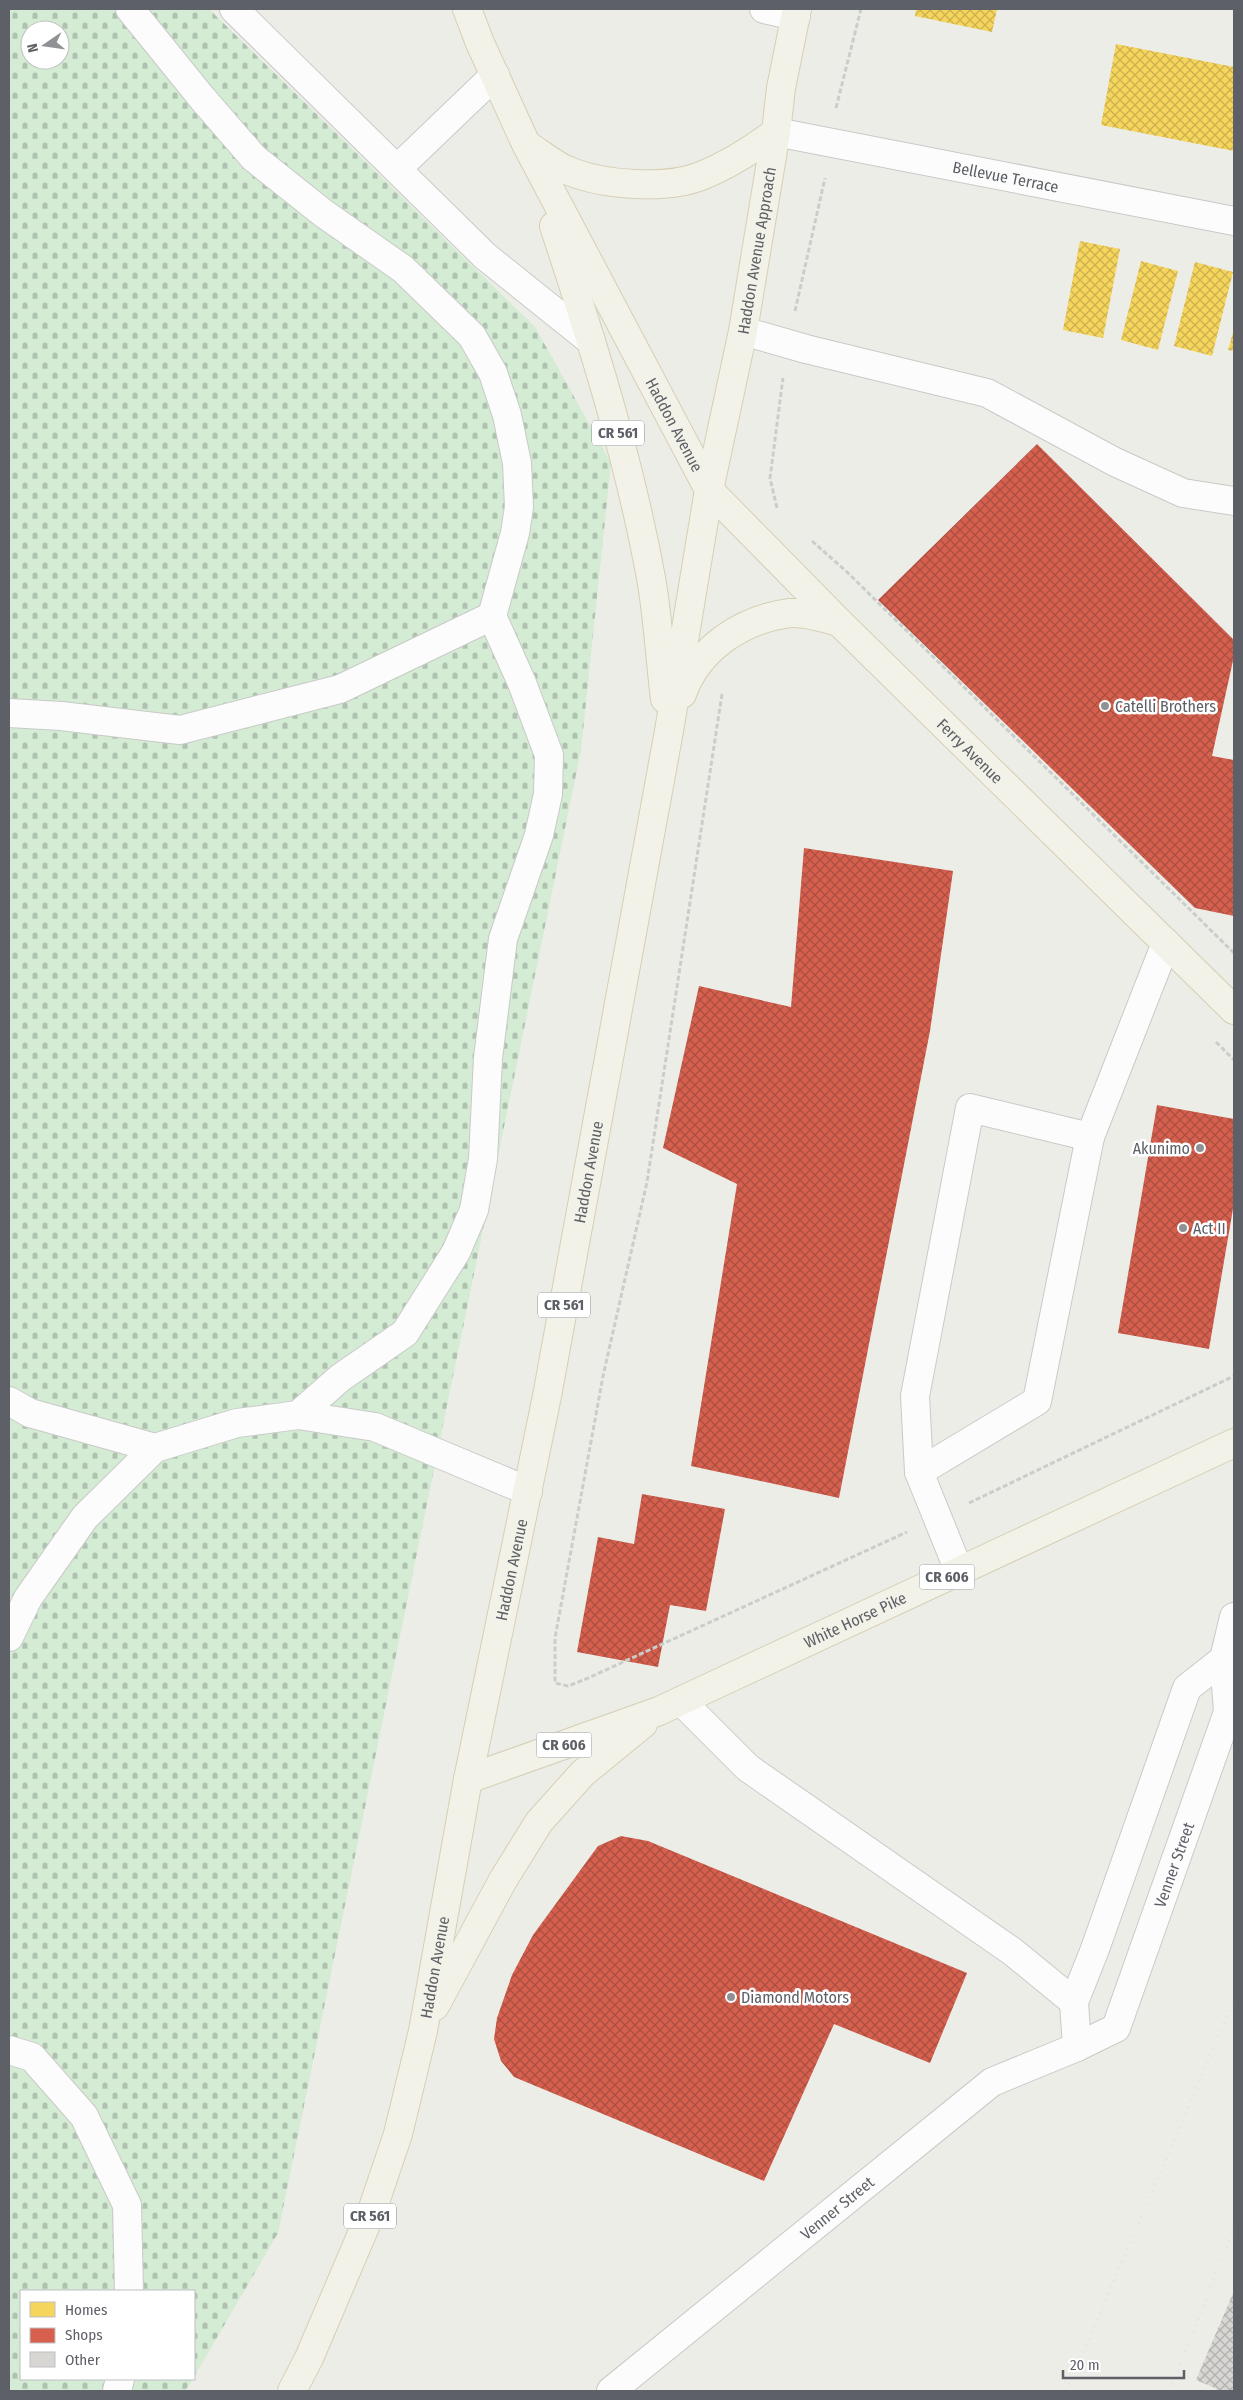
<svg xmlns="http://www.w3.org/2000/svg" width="1243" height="2400" font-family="'Fira Sans Condensed',sans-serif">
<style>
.cemetery{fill:url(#cemetery-stones);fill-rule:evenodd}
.homes{fill:url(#homes-cross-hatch)}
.shops{fill:url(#shops-cross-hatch)}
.building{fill:url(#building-cross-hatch)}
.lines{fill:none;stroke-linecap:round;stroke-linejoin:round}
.minor-casing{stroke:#c9cac8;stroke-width:30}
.major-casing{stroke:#d6cfb4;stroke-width:30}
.path{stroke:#c9cecb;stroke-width:3;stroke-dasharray:5 2.5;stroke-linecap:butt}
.minor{stroke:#fcfcfc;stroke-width:28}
.major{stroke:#f3f2e8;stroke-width:28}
.rail{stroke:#e4e4e3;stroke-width:4;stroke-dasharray:1 6;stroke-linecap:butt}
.poi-dot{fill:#8f9194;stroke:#fff;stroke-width:2}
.labels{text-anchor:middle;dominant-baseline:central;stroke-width:5;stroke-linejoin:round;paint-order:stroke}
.shield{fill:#fff;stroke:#8e9094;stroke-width:1}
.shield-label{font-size:15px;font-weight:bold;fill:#5d6066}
.street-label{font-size:16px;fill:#5d6066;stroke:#fff}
.poi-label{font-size:16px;fill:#5d6066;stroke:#fff;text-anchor:start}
</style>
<defs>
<pattern id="cemetery-stones" width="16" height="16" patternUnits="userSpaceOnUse" patternTransform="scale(1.25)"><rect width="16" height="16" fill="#d4ebd4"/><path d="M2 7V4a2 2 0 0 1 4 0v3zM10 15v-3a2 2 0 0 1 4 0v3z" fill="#afc2b0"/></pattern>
<pattern id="homes-cross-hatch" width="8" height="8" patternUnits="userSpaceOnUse" patternTransform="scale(1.25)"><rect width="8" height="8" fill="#f6d55c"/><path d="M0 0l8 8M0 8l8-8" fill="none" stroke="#cab050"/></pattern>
<pattern id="shops-cross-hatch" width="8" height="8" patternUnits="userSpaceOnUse" patternTransform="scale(1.25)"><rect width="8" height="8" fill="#d6604d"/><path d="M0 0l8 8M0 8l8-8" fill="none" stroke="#a84f42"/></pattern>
<pattern id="building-cross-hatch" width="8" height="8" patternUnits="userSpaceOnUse" patternTransform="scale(1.25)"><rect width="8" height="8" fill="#d7d6d3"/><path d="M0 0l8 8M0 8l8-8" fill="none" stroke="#b2b1af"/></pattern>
</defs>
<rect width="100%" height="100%" fill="#edede8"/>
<path class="cemetery" d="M9 9H209L535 327 611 463 581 750 278 2233 194 2377V2291H21V2379H193L185 2391H9ZM30 30H60V60H30Z"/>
<g class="homes">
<polygon points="916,9 997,9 992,32 915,16"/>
<polygon points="1116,44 1234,67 1234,151 1101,125"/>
<polygon points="1080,241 1120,249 1103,338 1063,330"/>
<polygon points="1141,261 1178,271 1158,350 1121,340"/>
<polygon points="1195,262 1233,272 1212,356 1174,346"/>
<polygon points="1234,329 1234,351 1228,350"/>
</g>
<g class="shops">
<polygon points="1037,444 1234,640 1234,656 1212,756 1234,760 1234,916 1195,908 878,600"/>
<polygon points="804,848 953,871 930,1031 839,1498 691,1466 737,1184 663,1148 699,986 791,1007"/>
<polygon points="1157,1105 1234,1119 1234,1203 1209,1349 1118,1333"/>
<polygon points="642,1494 725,1509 706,1611 670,1605 658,1667 577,1652 598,1537 634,1544"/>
<polygon points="621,1836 648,1841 967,1973 930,2063 834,2024 764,2181 514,2077 501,2061 494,2039 497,2018 512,1975 533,1935 598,1846"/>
</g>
<polygon class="building" points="1234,2291 1234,2391 1216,2391 1217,2389 1196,2380"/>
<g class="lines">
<g class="minor-casing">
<g id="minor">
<polyline points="130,9 202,98 254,158 323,213 403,269 472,336 493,373 507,415 517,463 519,507 515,533 492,616 522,683 549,755 548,794 539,835 503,939 488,1058 483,1159 474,1210 456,1252 405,1333 340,1378 298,1415"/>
<polyline points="234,9 485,256 591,341"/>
<polyline points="764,9 796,16"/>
<path id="s1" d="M776 132 1234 221"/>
<polyline points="397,169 495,75"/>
<polyline points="743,331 806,349 987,393 1115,462 1183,493 1234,501"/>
<polyline points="9,713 61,716 180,730 340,689 492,616"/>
<polyline points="9,1401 30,1413 155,1448"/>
<polyline points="919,1472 1037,1401 1090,1137"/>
<polyline points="959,1571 919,1472 915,1396 970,1108 1090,1137 1166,943"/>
<polyline points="9,1637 28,1598 85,1517 155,1448 237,1423 298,1415 375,1427 528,1491"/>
<polyline points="681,1701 748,1768 1013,1952 1074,2002"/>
<polyline points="1077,2047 1074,2002 1095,1949 1187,1688 1224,1659"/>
<polyline points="9,2050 32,2057 84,2116 127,2205 129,2291"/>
<polyline points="117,2391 120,2379"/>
<path id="s2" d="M611 2391 992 2082 1077 2047 1116 2028 1228 1712 1224 1659 1234 1617"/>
</g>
</g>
<g class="major-casing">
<g id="major">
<path id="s3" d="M467 9 480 43 526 144 709 490 839 622 1234 1010"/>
<path d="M527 145C540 153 555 166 569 171 603 185 666 190 701 176 728 165 752 150 776 132"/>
<path d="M554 226C592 341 629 458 651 578 658 617 660 659 665 699"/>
<path d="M682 694C698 648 743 619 790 613 806 612 825 618 839 622"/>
<path id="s4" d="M468 1779 659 1711 1234 1443"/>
<polyline points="435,2006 503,1880 539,1822 583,1773 643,1724"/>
<path id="s5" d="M292 2391 309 2358 373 2208 398 2134 423 2031 468 1779 547 1396 669 731 709 490 743 331 776 132 781 88 797 9"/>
</g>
</g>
<g class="path">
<polyline points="836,108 861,9"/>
<polyline points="795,311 825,178"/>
<polyline points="777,508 770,478 783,378"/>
<polyline points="812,541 847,572 1234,953"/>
<polyline points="722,694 647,1182 603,1376 555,1638 555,1683 568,1686 586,1679 907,1532"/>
<polyline points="1216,1042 1234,1060"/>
<polyline points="969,1503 1234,1376"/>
</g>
<use href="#minor" class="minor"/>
<use href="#major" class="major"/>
<g class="rail">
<polyline points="1067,2391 1234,2000"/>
<polyline points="1170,2391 1234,2227"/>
</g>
</g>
<g class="poi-dot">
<circle cx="1105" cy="706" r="5"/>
<circle cx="1200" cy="1148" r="5"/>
<circle cx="1183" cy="1228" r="5"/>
<circle cx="731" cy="1997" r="5"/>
</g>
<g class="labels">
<g class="shield">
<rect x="592" y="420.5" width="52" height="25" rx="4"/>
<rect x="538" y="1292.5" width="52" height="25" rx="4"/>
<rect x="919.5" y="1564.5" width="55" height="25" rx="4"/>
<rect x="536.5" y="1732.5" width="55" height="25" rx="4"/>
<rect x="344" y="2203.5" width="52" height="25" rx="4"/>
</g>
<g class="shield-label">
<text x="618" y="433">CR 561</text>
<text x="564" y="1305">CR 561</text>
<text x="947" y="1577">CR 606</text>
<text x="564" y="1745">CR 606</text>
<text x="370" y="2216">CR 561</text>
</g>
<g class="street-label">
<text stroke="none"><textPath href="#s1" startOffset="234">Bellevue Terrace</textPath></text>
<text stroke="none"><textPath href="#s5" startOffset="2196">Haddon Avenue Approach</textPath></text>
<text stroke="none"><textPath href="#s3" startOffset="465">Haddon Avenue</textPath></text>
<text stroke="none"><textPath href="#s3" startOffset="908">Ferry Avenue</textPath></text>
<text stroke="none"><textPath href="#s5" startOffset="1259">Haddon Avenue</textPath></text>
<text stroke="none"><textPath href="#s5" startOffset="854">Haddon Avenue</textPath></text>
<text stroke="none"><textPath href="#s4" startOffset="419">White Horse Pike</textPath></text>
<text stroke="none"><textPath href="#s2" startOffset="799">Venner Street</textPath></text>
<text stroke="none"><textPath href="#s5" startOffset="449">Haddon Avenue</textPath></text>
<text stroke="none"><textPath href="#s2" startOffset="291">Venner Street</textPath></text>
</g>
<g class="poi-label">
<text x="1115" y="706">Catelli Brothers</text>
<text x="1190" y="1148" text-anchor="end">Akunimo</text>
<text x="1193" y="1228">Act II</text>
<text x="741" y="1997">Diamond Motors</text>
</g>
</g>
<rect width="1243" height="2400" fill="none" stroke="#5d6066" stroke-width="20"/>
<rect x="20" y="2290" width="175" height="90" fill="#ffffff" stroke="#bebfc2"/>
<rect x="30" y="2302" width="25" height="15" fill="#f6d55c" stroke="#bebfc2"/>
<text x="65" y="2315" font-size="15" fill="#5d6066">Homes</text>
<rect x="30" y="2328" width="25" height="15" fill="#d6604d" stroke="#bebfc2"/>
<text x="65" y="2340" font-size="15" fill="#5d6066">Shops</text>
<rect x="30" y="2352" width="25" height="15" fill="#d7d6d3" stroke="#bebfc2"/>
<text x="65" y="2365" font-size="15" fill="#5d6066">Other</text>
<g transform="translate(45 45) rotate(257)"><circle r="24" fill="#ffffff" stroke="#bebfc2"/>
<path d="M0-4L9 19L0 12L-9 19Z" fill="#8f9194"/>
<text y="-8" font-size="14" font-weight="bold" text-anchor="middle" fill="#5d6066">N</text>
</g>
<path d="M1063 2370v8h121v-8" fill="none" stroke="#5d6066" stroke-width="2.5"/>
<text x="1070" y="2370" font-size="15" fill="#5d6066" stroke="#ffffff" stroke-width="4" paint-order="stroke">20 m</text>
</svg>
